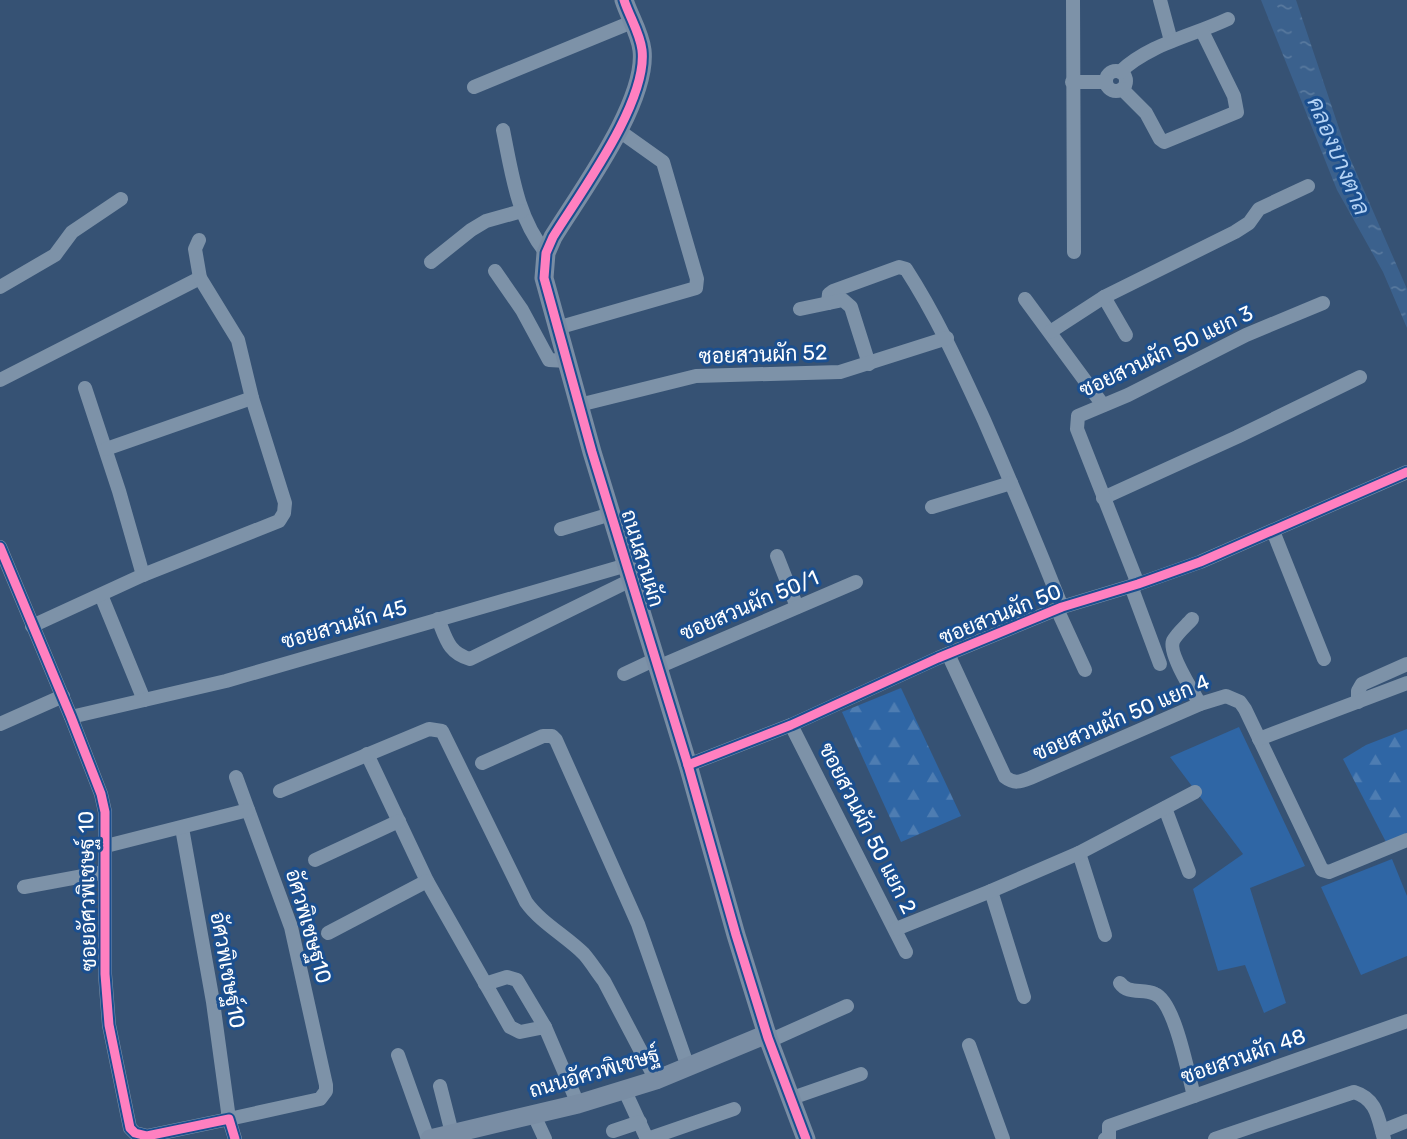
<svg xmlns="http://www.w3.org/2000/svg" width="1407" height="1139" font-family="Rubik,Sarabun,sans-serif">
<style>
.green{fill:#2f66a5}
.forest{fill:url(#forest-firs)}
.water{fill:url(#water-ripples)}
.lines{fill:none;stroke-linecap:round;stroke-linejoin:round}
.street{stroke:#7d92a8;stroke-width:14}
.secondary{stroke:#798da4;stroke-width:19}
.cycleway-casing{stroke:#1b4f8f;stroke-width:13}
.cycleway{stroke:#ff80c0;stroke-width:9}
.labels{text-anchor:middle;dominant-baseline:central;stroke-width:6;stroke-linejoin:round;paint-order:stroke}
.street-label{font-size:21px;fill:#fff;stroke:#1b4f8f}
.water-label{font-size:23px;font-style:italic;fill:#b5d3f5;stroke:#1b4f8f}
</style>
<defs>
<pattern id="forest-firs" width="22" height="20" patternUnits="userSpaceOnUse" patternTransform="scale(1.75)"><rect width="22" height="20" fill="#2f66a5"/><path d="M5 1l3.5 6h-7zM16 11l3.5 6h-7z" fill="#4e7db2"/></pattern>
<pattern id="water-ripples" width="26" height="14" patternUnits="userSpaceOnUse" patternTransform="scale(1.75)"><rect width="26" height="14" fill="#3b618d"/><path d="M2 4q2-2 4 0t4 0M15 11q2-2 4 0t4 0" fill="none" stroke="#58799e"/></pattern>
</defs>
<rect width="100%" height="100%" fill="#365274"/>
<g class="green">
<polygon points="1239,727 1305,866 1250,888 1286,1003 1264,1013 1245,965 1218,971 1193,889 1243,854 1170,757"/>
<polygon points="1392,859 1407,896 1407,956 1361,975 1321,887"/>
</g>
<g class="forest">
<polygon points="901,688 961,816 901,842 842,712"/>
<polygon points="1407,729 1407,833 1386,842 1343,759 1366,745"/>
</g>
<polygon class="water" points="1261,0 1296,0 1346,149 1407,289 1407,328 1383,272 1337,190"/>
<g class="lines">
<g class="street">
<polyline points="1073,0 1074,252"/>
<polyline points="1160,0 1171,41"/>
<circle cx="1116" cy="81" r="10"/>
<path d="M1120 72C1149 44 1192 36 1228 19"/>
<polyline points="1072,82 1105,82"/>
<polyline points="474,87 632,22"/>
<polyline points="1122,89 1146,113 1160,139 1164,142 1237,112 1234,96 1202,31"/>
<path d="M503 130C512 174 517 217 546 253"/>
<polyline points="431,262 471,230 486,221 522,211"/>
<polyline points="495,271 522,310 549,360 567,361"/>
<polyline points="0,287 55,255 72,232 121,199"/>
<polyline points="1104,297 1126,335"/>
<polyline points="1025,299 1103,405"/>
<path d="M828 303 829 294 833 291 899 267 906 269C937 317 960 368 984 420 1011 482 1037 544 1062 607"/>
<polyline points="800,309 843,300 851,307 869,364"/>
<polyline points="557,328 696,288 697,279 663,162 618,130"/>
<polyline points="1050,332 1104,297 1235,232 1249,223 1259,209 1308,186"/>
<polyline points="0,380 200,278"/>
<polyline points="85,388 119,491 143,575"/>
<polyline points="579,405 696,376 840,372 947,338"/>
<polyline points="106,449 252,398"/>
<polyline points="1103,498 1237,437 1360,377"/>
<polyline points="932,507 1011,483"/>
<polyline points="561,529 611,514"/>
<polyline points="1273,531 1324,659"/>
<polyline points="0,547 71,717 101,794 105,812 105,974 109,1025 130,1128 135,1133 147,1136 229,1119 235,1139"/>
<polyline points="777,556 797,607"/>
<polyline points="1138,584 1077,429 1078,416 1128,395 1246,335 1323,303"/>
<polyline points="1131,586 1160,664"/>
<polyline points="101,595 144,700"/>
<polyline points="1057,609 1085,670"/>
<path d="M438 619C446 638 448 653 470 659L631 580"/>
<path d="M1192 619C1187 625 1177 633 1173 641 1168 653 1193 692 1200 704"/>
<polyline points="32,626 143,575 279,521 284,513 285,503 252,398 238,340 200,278 195,249 199,240"/>
<path d="M948 654 1005 777C1014 784 1020 782 1030 778L1200 704 1226 696 1240 702 1245 709 1322 870 1329 872 1407 840"/>
<polyline points="658,667 856,582"/>
<polyline points="624,674 656,659"/>
<polyline points="1358,702 1358,691 1362,684 1407,664"/>
<polyline points="71,717 226,681 627,565"/>
<polyline points="0,724 63,696"/>
<polyline points="791,725 906,952"/>
<polyline points="1259,739 1407,683"/>
<polyline points="367,754 427,881 510,1027 520,1032 545,1027 578,1104"/>
<polyline points="482,763 543,736 552,736 556,740 638,924 688,1067"/>
<polyline points="688,765 791,725 938,658 1062,607 1138,584 1200,562 1407,472"/>
<path d="M280 791 429 729 442 731 526 902C541 923 566 936 584 954 591 962 597 972 604 981L656 1080"/>
<polyline points="1165,808 1189,872"/>
<polyline points="182,828 213,1002 229,1119 320,1099 326,1091 326,1085 291,927 236,777"/>
<polyline points="106,846 248,810"/>
<polyline points="1079,853 1105,935"/>
<polyline points="315,860 399,821"/>
<polyline points="24,887 105,872"/>
<polyline points="991,891 1024,997"/>
<polyline points="896,929 991,891 1079,853 1195,792"/>
<polyline points="328,933 427,881"/>
<path d="M1120 983C1128 995 1143 988 1155 994 1175 1002 1188 1074 1194 1096"/>
<polyline points="485,984 507,977 517,980 545,1027"/>
<polyline points="769,1041 847,1006"/>
<polyline points="969,1045 1003,1139"/>
<polyline points="398,1055 428,1139"/>
<polyline points="440,1086 452,1133"/>
<polyline points="624,1089 647,1139"/>
<polyline points="792,1098 861,1074"/>
<polyline points="533,1113 545,1139"/>
<polyline points="613,1131 640,1122"/>
<polyline points="1382,1131 1407,1121"/>
<polyline points="647,1139 734,1109"/>
<polyline points="1105,1139 1109,1138 1109,1126 1407,1021"/>
<path d="M1215 1139 1354 1092C1377 1099 1378 1118 1384 1139"/>
</g>
<g class="secondary">
<path d="M624 0C629 16 640 33 642 50 648 102 580 193 553 237L546 253 544 278 592 452 688 765 736 935 768 1038 806 1139"/>
<polyline points="430,1139 578,1104 656,1080 767,1034"/>
</g>
<g class="cycleway-casing">
<g id="cycleway">
<path d="M624 0C629 16 640 33 642 50 648 102 580 193 553 237L546 253 544 278 592 452 688 765 736 935 768 1038 806 1139"/>
<polyline points="0,547 71,717 101,794 105,812 105,974 109,1025 130,1128 135,1133 147,1136 229,1119 235,1139"/>
<polyline points="688,765 791,725 938,658 1062,607 1138,584 1200,562 1407,472"/>
</g>
</g>
<use href="#cycleway" class="cycleway"/>
</g>
<g class="labels">
<g class="street-label">
<text transform="translate(1166 351) rotate(-25)">ซอยสวนผัก 50 แยก 3</text>
<text transform="translate(763 354) rotate(-2)">ซอยสวนผัก 52</text>
<text transform="translate(643 558) rotate(73)">ถนนสวนผัก</text>
<text transform="translate(749 605) rotate(-23)">ซอยสวนผัก 50/1</text>
<text transform="translate(1000 614) rotate(-22)">ซอยสวนผัก 50</text>
<text transform="translate(344 624) rotate(-16)">ซอยสวนผัก 45</text>
<text transform="translate(1121 717) rotate(-23)">ซอยสวนผัก 50 แยก 4</text>
<text transform="translate(868 828) rotate(63)">ซอยสวนผัก 50 แยก 2</text>
<text transform="translate(87 891) rotate(-91)">ซอยอัศวพิเชษฐ์ 10</text>
<text transform="translate(309 926) rotate(74)">อัศวพิเชษฐ10</text>
<text transform="translate(228 970) rotate(80)">อัศวพิเชษฐ์10</text>
<text transform="translate(1243 1056) rotate(-19)">ซอยสวนผัก 48</text>
<text transform="translate(594 1072) rotate(-16)">ถนนอัศวพิเชษฐ์</text>
</g>
<g class="water-label">
<text transform="translate(1339 156) rotate(67)">คลองบางตาล</text>
</g>
</g>
</svg>
